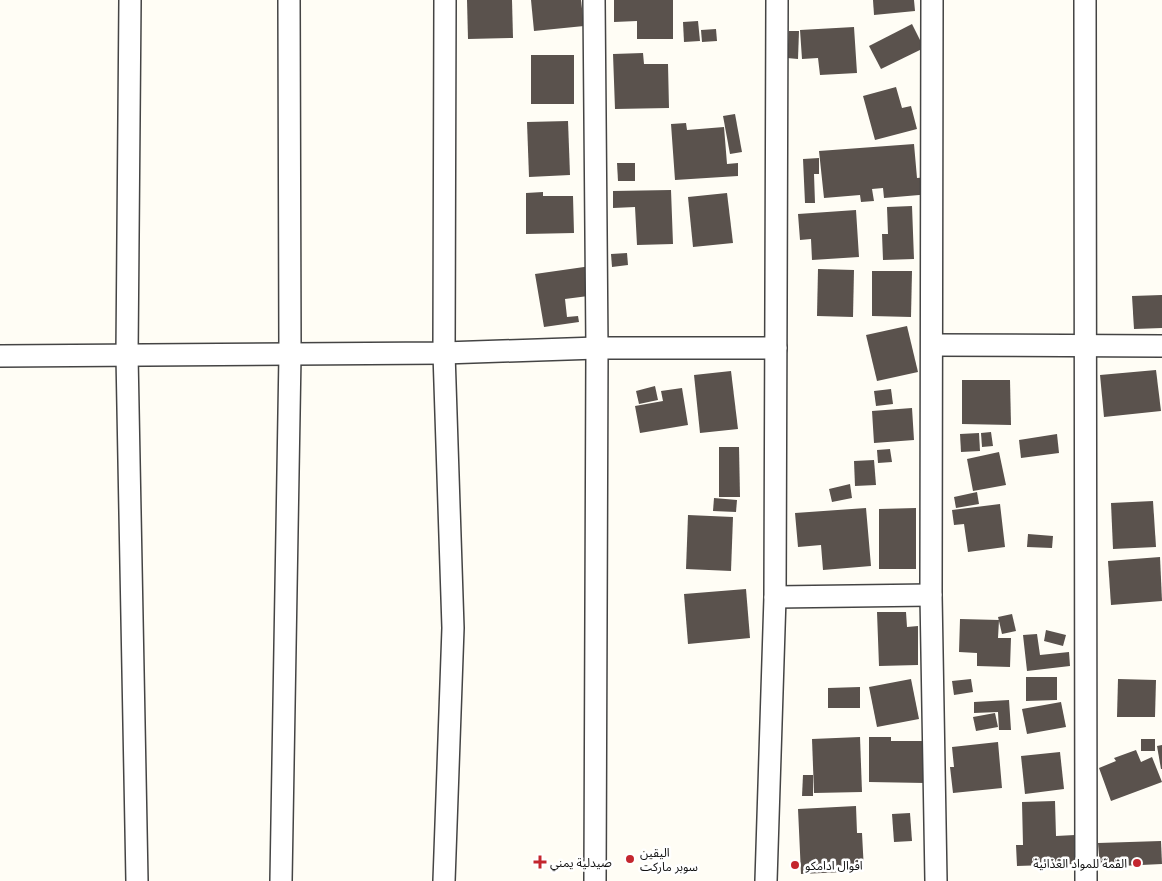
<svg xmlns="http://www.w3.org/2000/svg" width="1162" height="881" font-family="'Noto Serif','Noto Sans Arabic',serif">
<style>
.building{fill:#5a524d}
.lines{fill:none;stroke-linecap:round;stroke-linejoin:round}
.street-casing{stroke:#444;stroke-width:24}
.street{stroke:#fff;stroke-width:21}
.poi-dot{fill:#c4262e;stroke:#fff;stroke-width:2}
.labels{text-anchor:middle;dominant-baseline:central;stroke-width:5;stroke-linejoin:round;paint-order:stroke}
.poi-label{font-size:12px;fill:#111;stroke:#fff;text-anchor:start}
</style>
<rect width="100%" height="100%" fill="#fffdf5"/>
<g class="building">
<polygon points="467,0 512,0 513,38 468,39"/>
<polygon points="531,0 581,0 584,26 534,31"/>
<polygon points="614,0 673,0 673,39 637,39 637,21 614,22"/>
<polygon points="873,0 914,0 915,11 874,15"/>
<polygon points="698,21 700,41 684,42 683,22"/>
<polygon points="912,24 924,48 881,69 869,46"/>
<polygon points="854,27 857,73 820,75 818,58 802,59 800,30"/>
<polygon points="716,29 717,41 702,42 701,30"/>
<polygon points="789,31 799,31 798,59 787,58"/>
<polygon points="643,53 644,64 668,64 669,108 615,109 613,54"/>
<rect x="531" y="55" width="43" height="49"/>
<polygon points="896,87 902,108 911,106 917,129 875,140 863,96"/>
<polygon points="735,114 742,152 730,154 723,116"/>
<polygon points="568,121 570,175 529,177 527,122"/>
<polygon points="686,123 687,130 724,127 727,164 738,163 738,176 675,180 671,124"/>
<polygon points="914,144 917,178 929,177 931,194 884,198 883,188 872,189 874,201 861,202 860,195 824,198 819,151"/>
<polygon points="819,158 819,174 814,174 815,203 805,203 803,159"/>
<polygon points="617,163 635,163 635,181 618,181"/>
<polygon points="671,190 673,244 637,245 635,207 613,208 613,191"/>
<polygon points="543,192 543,196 573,196 574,233 526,234 526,193"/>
<polygon points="727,193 733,243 693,247 688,197"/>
<polygon points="912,206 914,259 883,260 882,234 888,234 887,207"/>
<polygon points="856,210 859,257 812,260 811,239 800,240 798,214"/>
<polygon points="627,253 628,265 612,267 611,254"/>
<polygon points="591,266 596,295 565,299 567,317 578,316 579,322 544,327 535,274"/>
<polygon points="818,269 854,270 853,317 817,316"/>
<polygon points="872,271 912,271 911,317 872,316"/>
<polygon points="1162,295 1162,328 1134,329 1132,296"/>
<polygon points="907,326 918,372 877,381 866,335"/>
<polygon points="1156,370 1161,411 1104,417 1100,375"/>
<polygon points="731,371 738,429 700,433 694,375"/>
<polygon points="962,380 1010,380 1011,425 962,424"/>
<polygon points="655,386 658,400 639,404 636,391"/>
<polygon points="682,388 688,425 640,433 635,406 663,401 661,391"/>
<polygon points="891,389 893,404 876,406 874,391"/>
<polygon points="912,408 914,440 874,443 872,411"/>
<polygon points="991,432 993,446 982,447 981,433"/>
<polygon points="979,433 980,451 961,452 960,434"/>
<polygon points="1057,434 1059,453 1021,458 1019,440"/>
<polygon points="719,447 739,447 740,497 719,497"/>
<polygon points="890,449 892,462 878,463 877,450"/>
<polygon points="999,452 1006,485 973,491 967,459"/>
<polygon points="874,460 876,485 855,486 854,461"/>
<polygon points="850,484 852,498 832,502 829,489"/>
<polygon points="977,492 979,504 956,508 954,497"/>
<polygon points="714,498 737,500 736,512 713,511"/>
<polygon points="1153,501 1156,547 1113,549 1111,503"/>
<polygon points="1000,504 1005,547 968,552 964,524 954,525 952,510"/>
<polygon points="866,508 871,566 823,570 821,545 798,547 795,513"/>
<polygon points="916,508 916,569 879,569 879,509"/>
<polygon points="688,515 733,517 731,571 686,569"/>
<polygon points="1028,534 1053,536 1052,548 1027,547"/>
<polygon points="1160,557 1162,601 1111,605 1108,561"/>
<polygon points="746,589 750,638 688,644 684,594"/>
<polygon points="877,612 906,612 907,627 918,626 918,665 879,666"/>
<polygon points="1012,614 1016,631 1002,634 998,617"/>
<polygon points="960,619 999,620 998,638 1011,638 1010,667 977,666 977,653 959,652"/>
<polygon points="1046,630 1066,635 1063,646 1044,641"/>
<polygon points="1037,634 1040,655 1069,652 1070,666 1027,671 1023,635"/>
<polygon points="1026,677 1057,677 1057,700 1026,701"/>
<polygon points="911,679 919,719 877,727 869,687"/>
<polygon points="971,679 973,692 954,695 952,681"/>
<polygon points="1118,679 1156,680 1155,717 1117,717"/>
<polygon points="860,687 860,708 828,708 828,688"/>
<polygon points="1009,700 1011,730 999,730 998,712 974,713 974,702"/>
<polygon points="1061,702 1066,727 1027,734 1022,709"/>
<polygon points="995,713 998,727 976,731 973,717"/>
<polygon points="860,737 862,792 814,793 812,739"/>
<polygon points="869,737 891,737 891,741 925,741 925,783 869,782"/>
<rect x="1141" y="739" width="14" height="12"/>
<polygon points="998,742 1002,788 953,793 950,767 954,767 952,747"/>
<polygon points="1162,745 1162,769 1161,769 1157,746"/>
<polygon points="1136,750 1141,762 1152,757 1162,782 1111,801 1099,768 1116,761 1114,758"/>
<polygon points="1060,752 1064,789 1025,794 1021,756"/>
<polygon points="803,775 813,775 813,796 802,796"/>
<polygon points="1055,801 1056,836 1075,835 1076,864 1017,866 1016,845 1023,845 1022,802"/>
<polygon points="856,806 857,833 862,833 864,871 801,874 798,809"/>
<polygon points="910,813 912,841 894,842 892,814"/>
<polygon points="1161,841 1162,864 1100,867 1098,843"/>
</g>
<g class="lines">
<g class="street-casing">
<g id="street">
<polyline points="130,0 127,355 137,881"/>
<polyline points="594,0 597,348 595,881"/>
<polyline points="932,0 931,595 936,881"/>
<polyline points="1085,0 1086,881"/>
<polyline points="932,345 1162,346"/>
<polyline points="0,356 444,353 597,348 776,348"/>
<polyline points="775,597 931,595"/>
<polyline points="281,881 290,355 289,0"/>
<polyline points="444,881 453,628 444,353 445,0"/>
<polyline points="766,881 775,597 777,0"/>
</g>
</g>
<use href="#street" class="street"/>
</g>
<g class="poi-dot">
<circle cx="630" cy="859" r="5"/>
<path d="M537.5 854.5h5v5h5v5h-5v5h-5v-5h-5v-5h5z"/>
<circle cx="1137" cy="863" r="5"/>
<circle cx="795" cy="865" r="5"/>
</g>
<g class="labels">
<g class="poi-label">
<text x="640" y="852">اليقين<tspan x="640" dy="14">سوبر ماركت</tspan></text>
<text x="550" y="862">صيدلية يمني</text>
<text x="1127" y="863" text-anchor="end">القمة للمواد الغذائية</text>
<text x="805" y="865">افوال ادامكو</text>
</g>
</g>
</svg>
